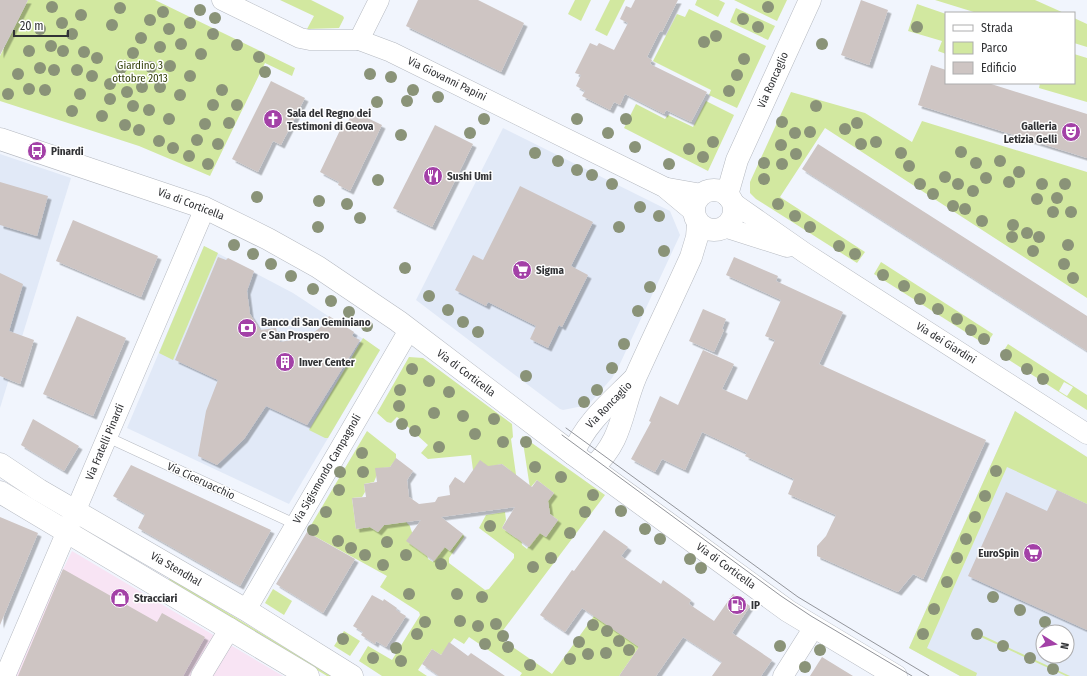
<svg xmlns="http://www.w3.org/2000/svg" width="1087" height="676" font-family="'Fira Sans Condensed',sans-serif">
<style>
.built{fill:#e1e9f7;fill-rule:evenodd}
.industrial{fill:#f8e4f4}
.green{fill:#d2e8a0;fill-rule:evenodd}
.building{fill:#cec5c3;filter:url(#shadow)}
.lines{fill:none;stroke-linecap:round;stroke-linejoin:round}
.lane-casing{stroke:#b5b9c0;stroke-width:11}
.street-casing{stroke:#b5b9c0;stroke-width:21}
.secondary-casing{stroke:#b5b9c0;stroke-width:23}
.primary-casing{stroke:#b5b9c0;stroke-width:23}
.lane{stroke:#fff;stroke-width:10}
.street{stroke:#fff;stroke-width:20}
.secondary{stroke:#fff;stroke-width:22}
.primary{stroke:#fff;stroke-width:22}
.tram{stroke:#92949a;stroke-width:1}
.tree{fill:#8a9378}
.labels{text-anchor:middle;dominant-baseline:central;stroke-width:3;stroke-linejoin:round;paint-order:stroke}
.park-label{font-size:11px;fill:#36430c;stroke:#fff}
.street-label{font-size:11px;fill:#313235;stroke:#fff}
.poi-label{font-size:11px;font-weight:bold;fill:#313235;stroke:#fff;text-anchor:start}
</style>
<defs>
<filter id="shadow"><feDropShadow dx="3.5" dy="3.5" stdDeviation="0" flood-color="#0004"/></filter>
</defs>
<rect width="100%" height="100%" fill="#f1f5fd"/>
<g class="built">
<polygon points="503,128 670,211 680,235 618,368 612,378 588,405 563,410 560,409 416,300"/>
<polygon points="0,154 71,178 0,408"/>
<polygon points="204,246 293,293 380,350 289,504 127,428"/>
<path d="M1015 411 1087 457V676H960L909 648ZM1043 632H1067V656H1043Z"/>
</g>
<polygon class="industrial" points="72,551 232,646 283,676 11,676"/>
<g class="green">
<polygon points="28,0 155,0 295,68 292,76 265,63 210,176 139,146 0,101 0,56"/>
<polygon points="280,0 311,0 343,16 344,18 339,28 307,29 314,16"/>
<polygon points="575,0 591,0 581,21 568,14"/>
<polygon points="610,0 625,0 607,36 595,30"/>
<polygon points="697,0 719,0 725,3 718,17 695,5"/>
<polygon points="734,0 787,0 777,21"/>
<polygon points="935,0 1035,0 1064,13 977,13"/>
<polygon points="917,4 946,14 946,54 938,51 942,41 908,31"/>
<polygon points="736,8 775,26 768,40 730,22"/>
<polygon points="689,9 766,46 737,108 709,95 711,90 653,61 677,14 685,17"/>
<polygon points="1074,18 1087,24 1087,47 1074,43"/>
<polygon points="1074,54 1087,58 1087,102 1039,88 1040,83 1074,83"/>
<polygon points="791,92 865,113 912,142 922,121 1087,172 1087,298 825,128 780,197 865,252 857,263 756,199 750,193 750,182"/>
<polygon points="706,101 734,115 708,171 624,128 636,104 665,119 668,115 693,127"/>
<polygon points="204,246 218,253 173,360 159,353"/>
<polygon points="881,262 993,334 986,345 874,274"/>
<polygon points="363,338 380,350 328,438 325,438 309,430"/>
<path d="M1008 344 1087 395V410L1001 355ZM1064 382 1073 387 1067 396 1059 391Z"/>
<polygon points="409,357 423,358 512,424 513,437 511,439 518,489 505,479 511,471 502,464 473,470 471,455 428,459 421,453 428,445 397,417 391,423 387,422 377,413"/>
<polygon points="1015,411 1087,457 1087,504 1007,467 927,648 977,673 976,676 960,676 909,648"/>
<path d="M367 431 396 454V459L390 467 376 469V477L374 482 364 484 365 492 362 497 352 498 356 529 370 527 378 532 384 525 406 522 410 526C412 539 427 546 428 559L433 562 442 545 450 551 463 534 464 537 449 558V563L485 590 489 589 514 558V554L479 528 486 515 505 512 506 520 502 528 516 538 520 533 522 545 527 549 537 531 546 537 558 520 550 514 548 501 554 493 537 480 530 488 522 436 605 495 498 637 552 674 594 616 639 647 619 676H520L522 673 469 637 464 644 454 638 441 655 432 649 418 670 427 676H382L359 661 368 646 392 660 420 615 419 612 380 587 387 576 307 532Z"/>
<polygon points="170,578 332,676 327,676 169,580"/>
<polygon points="273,589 292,601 284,615 265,603"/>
<polygon points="344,631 360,641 350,656 334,646"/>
<polygon points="973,631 1070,676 1066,676 972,633"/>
</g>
<g class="building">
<polygon points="0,0 28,0 0,55"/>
<polygon points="418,0 478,0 524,23 501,72 406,26"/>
<polygon points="635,0 678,0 662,32 660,31 647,57 652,60 650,64 707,92 691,122 666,110 664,114 625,94 620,105 614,102 610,110 582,96 585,91 576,86 581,75 575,73 590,43 597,46 599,43 614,50 628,23 620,19 626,6 631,8"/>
<polygon points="861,0 888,10 869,65 841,55"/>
<polygon points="931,65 946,70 946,83 988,83 1087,114 1087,158 918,105"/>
<polygon points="271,81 305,98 281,145 273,141 258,172 232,159"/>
<polygon points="353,111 382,125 350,191 338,185 339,182 320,172 342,126 345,128"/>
<polygon points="435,125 473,144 432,227 393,208"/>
<polygon points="818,144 1087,316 1087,351 802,169"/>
<polygon points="0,182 48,196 37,236 0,225"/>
<polygon points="520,186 593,222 571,266 588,275 562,327 559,325 548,348 530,339 536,326 488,302 486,306 455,290 473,255 483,260"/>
<polygon points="73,220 158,256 141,297 56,261"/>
<polygon points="218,257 226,260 228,258 254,271 247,291 250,314 260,330 276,328 280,342 308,337 322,326 329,316 354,332 352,336 360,340 307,425 266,406 244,439 217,465 198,456 206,411 218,380 175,360"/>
<polygon points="734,257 778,276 776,281 843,312 819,364 986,440 923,579 913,574 898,592 817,556 817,546 826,536 836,515 788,494 794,479 745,456 747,453 702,432 685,470 662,459 655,472 631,459 651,422 649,421 660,396 678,405 703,350 734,364 722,389 747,400 775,340 765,336 781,300 726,275"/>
<polygon points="0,273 23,284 9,331 34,340 20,384 0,376"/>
<polygon points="703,309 726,319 722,329 724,330 714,352 689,341"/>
<polygon points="77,316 126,338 93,416 43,394"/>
<polygon points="33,419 79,446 64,471 21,445"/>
<polygon points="396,458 413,471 407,480 409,497 419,504 435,502 438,497 450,495 449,486 455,477 464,483 480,460 488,466 502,464 532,487 537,480 554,493 548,501 550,514 558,520 546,537 540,533 529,547 502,528 515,507 441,517 463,534 450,551 445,547 434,561 406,541 421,520 384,525 378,532 370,527 356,529 352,498 366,497 364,484 377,482 375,468 390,467"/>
<polygon points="131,465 271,530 240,586 138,528 145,514 113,496"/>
<polygon points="1057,490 1087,504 1087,630 968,576 1006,492 1047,511"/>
<polygon points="0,517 38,533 0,625"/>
<polygon points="604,530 628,547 621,556 661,584 663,580 691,600 689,604 714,621 733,594 750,606 732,633 772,660 761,676 712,676 722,662 683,637 656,676 619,676 639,647 582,608 565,632 540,615 572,570 574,571"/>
<polygon points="307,532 355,559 323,613 276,584"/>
<polygon points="63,569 157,622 162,613 205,637 183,676 18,676"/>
<polygon points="372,595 383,601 384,599 397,608 396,610 406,616 386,647 376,641 375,644 361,635 363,632 353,626"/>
<polygon points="449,642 468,656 471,653 505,676 439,676 422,664 432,649 441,655"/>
<polygon points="822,657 853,676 810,676"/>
</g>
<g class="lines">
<g class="lane-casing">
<polyline id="lane" points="107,437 295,524"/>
</g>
<g class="street-casing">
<g id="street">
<polyline points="222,0 300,38 310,40 359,40 391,52 664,187 694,212"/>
<polyline points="359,40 379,0"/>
<polyline points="668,188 702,194"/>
<polyline points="732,202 805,253 1087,434"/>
<polyline points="724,227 787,247"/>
<polyline points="246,610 409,330"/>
<polyline points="5,676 205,208"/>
<polyline points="201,676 230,628"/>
<polyline points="783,676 814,627"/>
</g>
</g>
<g class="secondary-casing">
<g id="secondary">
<polyline points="0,139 205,208 268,239 318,267 398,321 573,454 788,611 896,676"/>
<circle cx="714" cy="210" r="20"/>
<polyline points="727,195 737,160 810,0"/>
<path d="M573 454C585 423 611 402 634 379"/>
<path d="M592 468C623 441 621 411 636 376 654 336 673 297 691 257L697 237 698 223"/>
</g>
</g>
<g class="primary-casing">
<g id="primary">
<polyline points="0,464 39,490 246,610 352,676"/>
<polyline points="0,492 308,676"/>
</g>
</g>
<use href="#lane" class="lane"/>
<use href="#street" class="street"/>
<use href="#secondary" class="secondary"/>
<use href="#primary" class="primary"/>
<g class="tram">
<polyline points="566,428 798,597 929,676"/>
<polyline points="562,435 781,596 811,616 912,676"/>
</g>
</g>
<g class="tree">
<circle cx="52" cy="7" r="6"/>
<circle cx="768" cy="7" r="6"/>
<circle cx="120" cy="8" r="6"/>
<circle cx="200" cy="10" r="6"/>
<circle cx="163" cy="12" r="6"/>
<circle cx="81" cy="15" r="6"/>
<circle cx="215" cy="18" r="6"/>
<circle cx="743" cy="19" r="6"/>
<circle cx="150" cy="20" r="6"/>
<circle cx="62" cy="23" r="6"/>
<circle cx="190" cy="23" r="6"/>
<circle cx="112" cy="25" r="6"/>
<circle cx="758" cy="27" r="6"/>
<circle cx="917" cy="27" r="6"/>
<circle cx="40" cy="29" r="6"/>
<circle cx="169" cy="29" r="6"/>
<circle cx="72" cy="34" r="6"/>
<circle cx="213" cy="34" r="6"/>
<circle cx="716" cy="36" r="6"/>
<circle cx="141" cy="38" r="6"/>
<circle cx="704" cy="42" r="6"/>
<circle cx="181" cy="44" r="6"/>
<circle cx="822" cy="44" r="6"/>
<circle cx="237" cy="45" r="6"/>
<circle cx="51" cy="46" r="6"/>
<circle cx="160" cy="47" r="6"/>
<circle cx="29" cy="51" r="6"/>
<circle cx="63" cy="51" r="6"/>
<circle cx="84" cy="52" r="6"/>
<circle cx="133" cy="53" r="6"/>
<circle cx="201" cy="54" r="6"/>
<circle cx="259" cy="57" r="6"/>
<circle cx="97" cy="58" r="6"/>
<circle cx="744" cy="59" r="6"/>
<circle cx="170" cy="66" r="6"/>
<circle cx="151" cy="67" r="6"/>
<circle cx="40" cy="68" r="6"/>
<circle cx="121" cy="68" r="6"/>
<circle cx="54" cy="70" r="6"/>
<circle cx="77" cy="70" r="6"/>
<circle cx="265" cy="72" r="6"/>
<circle cx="18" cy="74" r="6"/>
<circle cx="370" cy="74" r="6"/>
<circle cx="737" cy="75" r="6"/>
<circle cx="92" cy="76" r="6"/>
<circle cx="190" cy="76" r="6"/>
<circle cx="391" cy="77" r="6"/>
<circle cx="110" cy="84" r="6"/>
<circle cx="142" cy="87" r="6"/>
<circle cx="160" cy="87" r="6"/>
<circle cx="29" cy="89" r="6"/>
<circle cx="45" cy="90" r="6"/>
<circle cx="222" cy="90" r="6"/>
<circle cx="413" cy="90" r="6"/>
<circle cx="729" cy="91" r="6"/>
<circle cx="127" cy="92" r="6"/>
<circle cx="8" cy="94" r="6"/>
<circle cx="80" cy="94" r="6"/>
<circle cx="180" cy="95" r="6"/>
<circle cx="438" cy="97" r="6"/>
<circle cx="110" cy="99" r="6"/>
<circle cx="407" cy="101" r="6"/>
<circle cx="377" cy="102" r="6"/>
<circle cx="213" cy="105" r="6"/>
<circle cx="237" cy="105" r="6"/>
<circle cx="133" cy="106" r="6"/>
<circle cx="816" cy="106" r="6"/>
<circle cx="149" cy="110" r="6"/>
<circle cx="72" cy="111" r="6"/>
<circle cx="102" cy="116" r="6"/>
<circle cx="169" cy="119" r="6"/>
<circle cx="484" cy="119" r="6"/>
<circle cx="577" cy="119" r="6"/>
<circle cx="626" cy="119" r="6"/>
<circle cx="782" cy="122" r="6"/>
<circle cx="229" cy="123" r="6"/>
<circle cx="857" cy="123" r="6"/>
<circle cx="205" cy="124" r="6"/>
<circle cx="125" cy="125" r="6"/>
<circle cx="845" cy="129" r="6"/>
<circle cx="139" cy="130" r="6"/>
<circle cx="810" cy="132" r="6"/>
<circle cx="470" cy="133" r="6"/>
<circle cx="608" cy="133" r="6"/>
<circle cx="795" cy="133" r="6"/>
<circle cx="401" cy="135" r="6"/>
<circle cx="197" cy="140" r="6"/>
<circle cx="159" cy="141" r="6"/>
<circle cx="713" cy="142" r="6"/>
<circle cx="876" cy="142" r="6"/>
<circle cx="218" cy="144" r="6"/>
<circle cx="861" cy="144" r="6"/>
<circle cx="781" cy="145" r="6"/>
<circle cx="635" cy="147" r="6"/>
<circle cx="173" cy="148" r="6"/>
<circle cx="689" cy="149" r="6"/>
<circle cx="961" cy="152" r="6"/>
<circle cx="535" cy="153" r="6"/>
<circle cx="901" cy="153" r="6"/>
<circle cx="796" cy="154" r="6"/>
<circle cx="189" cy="156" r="6"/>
<circle cx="703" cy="157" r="6"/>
<circle cx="558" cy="161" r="6"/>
<circle cx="1000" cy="161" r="6"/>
<circle cx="764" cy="163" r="6"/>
<circle cx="976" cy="163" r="6"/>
<circle cx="208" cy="164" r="6"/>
<circle cx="669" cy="164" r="6"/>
<circle cx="782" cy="164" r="6"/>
<circle cx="909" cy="166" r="6"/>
<circle cx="577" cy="170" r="6"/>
<circle cx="1019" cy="172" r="6"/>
<circle cx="592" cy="175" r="6"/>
<circle cx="945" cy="177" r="6"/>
<circle cx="986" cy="178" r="6"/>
<circle cx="764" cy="179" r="6"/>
<circle cx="378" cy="180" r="6"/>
<circle cx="1009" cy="182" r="6"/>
<circle cx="612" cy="184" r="6"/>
<circle cx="920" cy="184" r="6"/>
<circle cx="958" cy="184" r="6"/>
<circle cx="1042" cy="184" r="6"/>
<circle cx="1065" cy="184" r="6"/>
<circle cx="973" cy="191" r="6"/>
<circle cx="933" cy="194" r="6"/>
<circle cx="257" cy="197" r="6"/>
<circle cx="1057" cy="198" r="6"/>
<circle cx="1037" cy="199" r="6"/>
<circle cx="319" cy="201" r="6"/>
<circle cx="347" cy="204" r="6"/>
<circle cx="778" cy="204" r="6"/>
<circle cx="953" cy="206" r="6"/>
<circle cx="640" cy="207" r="6"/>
<circle cx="965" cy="209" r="6"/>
<circle cx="1053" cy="212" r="6"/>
<circle cx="1071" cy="212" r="6"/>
<circle cx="659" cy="216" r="6"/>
<circle cx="795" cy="216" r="6"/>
<circle cx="360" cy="218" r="6"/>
<circle cx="982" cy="221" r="6"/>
<circle cx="1013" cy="225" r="6"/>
<circle cx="318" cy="227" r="6"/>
<circle cx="619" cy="227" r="6"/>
<circle cx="810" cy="227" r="6"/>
<circle cx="1027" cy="233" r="6"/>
<circle cx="1012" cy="237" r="6"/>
<circle cx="1039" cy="237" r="6"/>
<circle cx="234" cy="245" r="6"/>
<circle cx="1068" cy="245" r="6"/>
<circle cx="839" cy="246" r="6"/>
<circle cx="664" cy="251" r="6"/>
<circle cx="1033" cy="251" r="6"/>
<circle cx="253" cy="254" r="6"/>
<circle cx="855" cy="254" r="6"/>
<circle cx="271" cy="264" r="6"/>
<circle cx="1064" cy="264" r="6"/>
<circle cx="405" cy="268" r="6"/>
<circle cx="883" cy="275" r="6"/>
<circle cx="291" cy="276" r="6"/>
<circle cx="1073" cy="278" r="6"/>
<circle cx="904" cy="286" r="6"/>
<circle cx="650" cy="287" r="6"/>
<circle cx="313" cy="289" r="6"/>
<circle cx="429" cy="296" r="6"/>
<circle cx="920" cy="299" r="6"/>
<circle cx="331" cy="301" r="6"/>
<circle cx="938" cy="309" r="6"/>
<circle cx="448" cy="310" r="6"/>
<circle cx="638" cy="311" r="6"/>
<circle cx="349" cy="312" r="6"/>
<circle cx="957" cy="319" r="6"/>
<circle cx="463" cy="322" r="6"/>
<circle cx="367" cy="326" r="6"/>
<circle cx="971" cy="330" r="6"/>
<circle cx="478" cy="332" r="6"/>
<circle cx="984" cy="339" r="6"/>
<circle cx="624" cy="344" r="6"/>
<circle cx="1006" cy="355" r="6"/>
<circle cx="612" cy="368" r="6"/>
<circle cx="412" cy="369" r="6"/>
<circle cx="1027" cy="369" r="6"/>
<circle cx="526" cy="376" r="6"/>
<circle cx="1043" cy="379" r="6"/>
<circle cx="429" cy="381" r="6"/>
<circle cx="400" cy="390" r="6"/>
<circle cx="597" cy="390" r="6"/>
<circle cx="449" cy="392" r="6"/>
<circle cx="584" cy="402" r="6"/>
<circle cx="399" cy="406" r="6"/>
<circle cx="434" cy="413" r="6"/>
<circle cx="463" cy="416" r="6"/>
<circle cx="494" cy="419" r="6"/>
<circle cx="402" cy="424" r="6"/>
<circle cx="415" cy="431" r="6"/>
<circle cx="475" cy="434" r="6"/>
<circle cx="503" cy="442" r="6"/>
<circle cx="526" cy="442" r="6"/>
<circle cx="439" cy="447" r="6"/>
<circle cx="362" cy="453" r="6"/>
<circle cx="535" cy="467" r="6"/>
<circle cx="996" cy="471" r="6"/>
<circle cx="340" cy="472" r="6"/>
<circle cx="363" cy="472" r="6"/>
<circle cx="561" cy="477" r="6"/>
<circle cx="339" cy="490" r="6"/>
<circle cx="593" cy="495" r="6"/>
<circle cx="985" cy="496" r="6"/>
<circle cx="621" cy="511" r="6"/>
<circle cx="326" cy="512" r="6"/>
<circle cx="585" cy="512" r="6"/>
<circle cx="975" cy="517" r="6"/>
<circle cx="490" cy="526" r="6"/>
<circle cx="645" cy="529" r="6"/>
<circle cx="313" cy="530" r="6"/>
<circle cx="570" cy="533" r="6"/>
<circle cx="660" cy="539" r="6"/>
<circle cx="966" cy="539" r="6"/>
<circle cx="338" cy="541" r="6"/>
<circle cx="387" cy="542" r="6"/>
<circle cx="351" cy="548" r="6"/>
<circle cx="365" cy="555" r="6"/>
<circle cx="406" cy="555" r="6"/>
<circle cx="551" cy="558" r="6"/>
<circle cx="957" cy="558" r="6"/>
<circle cx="690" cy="559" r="6"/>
<circle cx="441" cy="564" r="6"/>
<circle cx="383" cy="565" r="6"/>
<circle cx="533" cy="567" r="6"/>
<circle cx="701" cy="568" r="6"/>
<circle cx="947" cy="582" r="6"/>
<circle cx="409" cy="594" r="6"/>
<circle cx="457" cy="594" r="6"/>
<circle cx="482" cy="597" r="6"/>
<circle cx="993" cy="597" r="6"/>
<circle cx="934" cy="609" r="6"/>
<circle cx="1020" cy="610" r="6"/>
<circle cx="460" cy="621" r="6"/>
<circle cx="425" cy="622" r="6"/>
<circle cx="1045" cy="622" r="6"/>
<circle cx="496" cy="624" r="6"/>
<circle cx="593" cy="625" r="6"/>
<circle cx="478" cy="626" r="6"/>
<circle cx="607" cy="631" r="6"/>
<circle cx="417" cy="634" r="6"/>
<circle cx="923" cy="634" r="6"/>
<circle cx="977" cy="634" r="6"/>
<circle cx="503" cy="636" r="6"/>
<circle cx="343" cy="639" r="6"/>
<circle cx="619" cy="641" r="6"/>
<circle cx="579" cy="642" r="6"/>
<circle cx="485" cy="644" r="6"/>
<circle cx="780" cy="646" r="6"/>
<circle cx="1003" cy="646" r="6"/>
<circle cx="508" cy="647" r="6"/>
<circle cx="396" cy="648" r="6"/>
<circle cx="629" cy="650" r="6"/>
<circle cx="820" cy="650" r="6"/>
<circle cx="606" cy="653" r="6"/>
<circle cx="588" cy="654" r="6"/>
<circle cx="373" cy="658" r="6"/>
<circle cx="1030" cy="658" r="6"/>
<circle cx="570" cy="659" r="6"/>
<circle cx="401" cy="661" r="6"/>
<circle cx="530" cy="665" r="6"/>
<circle cx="805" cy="667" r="6"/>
<circle cx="1053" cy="669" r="6"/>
</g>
<defs>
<g id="church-disc" transform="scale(1)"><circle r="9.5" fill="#a341a7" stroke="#fff"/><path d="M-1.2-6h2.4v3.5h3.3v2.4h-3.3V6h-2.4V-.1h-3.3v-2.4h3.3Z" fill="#fff"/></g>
<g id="theatre-disc" transform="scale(1)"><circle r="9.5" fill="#a341a7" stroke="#fff"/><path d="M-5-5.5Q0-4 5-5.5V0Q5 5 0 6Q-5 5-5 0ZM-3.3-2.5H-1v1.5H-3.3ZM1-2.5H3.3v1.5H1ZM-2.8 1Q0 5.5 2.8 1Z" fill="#fff"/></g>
<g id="bus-disc" transform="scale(1)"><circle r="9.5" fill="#a341a7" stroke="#fff"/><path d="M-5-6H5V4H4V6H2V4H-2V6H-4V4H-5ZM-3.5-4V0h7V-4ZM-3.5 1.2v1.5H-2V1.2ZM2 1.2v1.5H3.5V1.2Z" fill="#fff"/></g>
<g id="restaurant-disc" transform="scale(1)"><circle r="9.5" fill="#a341a7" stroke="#fff"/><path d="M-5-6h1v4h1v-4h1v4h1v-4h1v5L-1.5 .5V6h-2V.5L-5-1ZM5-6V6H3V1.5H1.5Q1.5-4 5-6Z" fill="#fff"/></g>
<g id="supermarket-disc" transform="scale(1)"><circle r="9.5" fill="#a341a7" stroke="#fff"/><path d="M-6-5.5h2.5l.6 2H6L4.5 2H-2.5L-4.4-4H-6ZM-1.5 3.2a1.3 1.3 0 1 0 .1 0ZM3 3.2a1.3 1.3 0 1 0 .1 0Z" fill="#fff"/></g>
<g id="bank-disc" transform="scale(1)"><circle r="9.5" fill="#a341a7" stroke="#fff"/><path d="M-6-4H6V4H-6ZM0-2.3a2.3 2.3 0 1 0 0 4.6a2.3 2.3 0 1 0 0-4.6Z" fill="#fff"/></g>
<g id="building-disc" transform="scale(1)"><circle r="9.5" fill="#a341a7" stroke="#fff"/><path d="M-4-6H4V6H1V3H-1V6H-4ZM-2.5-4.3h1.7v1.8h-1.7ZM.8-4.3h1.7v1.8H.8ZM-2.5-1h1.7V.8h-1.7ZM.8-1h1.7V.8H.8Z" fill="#fff"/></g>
<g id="shop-disc" transform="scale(1)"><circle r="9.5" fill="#a341a7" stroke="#fff"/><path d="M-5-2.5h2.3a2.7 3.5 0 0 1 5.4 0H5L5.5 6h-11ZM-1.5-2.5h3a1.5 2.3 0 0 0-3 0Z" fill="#fff"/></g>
<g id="fuel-disc" transform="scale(1)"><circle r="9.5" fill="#a341a7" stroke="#fff"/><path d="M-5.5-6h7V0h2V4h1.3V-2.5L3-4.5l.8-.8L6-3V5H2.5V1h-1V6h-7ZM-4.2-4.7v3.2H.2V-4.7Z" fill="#fff"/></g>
</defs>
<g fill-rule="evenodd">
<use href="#church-disc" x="273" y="119"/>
<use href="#theatre-disc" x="1071" y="132"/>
<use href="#bus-disc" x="37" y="151"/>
<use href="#restaurant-disc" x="433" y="176"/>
<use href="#supermarket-disc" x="522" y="270"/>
<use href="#bank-disc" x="247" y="328"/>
<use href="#building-disc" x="285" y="362"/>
<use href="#supermarket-disc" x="1033" y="553"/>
<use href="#shop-disc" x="120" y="598"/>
<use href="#fuel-disc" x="737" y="605"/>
</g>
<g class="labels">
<g class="park-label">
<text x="140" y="65">Giardino 3<tspan x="140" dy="13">ottobre 2013</tspan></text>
</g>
<g class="street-label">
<text transform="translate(447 79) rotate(26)">Via Giovanni Papini</text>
<text transform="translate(773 80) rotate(-66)">Via Roncaglio</text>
<text transform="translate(191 204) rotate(21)">Via di Corticella</text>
<text transform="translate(946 343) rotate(32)">Via dei Giardini</text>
<text transform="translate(466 373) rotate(37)">Via di Corticella</text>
<text transform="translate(609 405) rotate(-46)">Via Roncaglio</text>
<text transform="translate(105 442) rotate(-67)">Via Fratelli Pinardi</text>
<text transform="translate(327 469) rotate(-60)">Via Sigismondo Campagnoli</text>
<text transform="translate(201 481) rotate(25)">Via Ciceruacchio</text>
<text transform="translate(726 566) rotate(36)">Via di Corticella</text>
<text transform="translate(176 569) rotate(30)">Via Stendhal</text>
</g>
<g class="poi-label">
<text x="287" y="113">Sala del Regno dei<tspan x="287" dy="13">Testimoni di Geova</tspan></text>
<text x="1057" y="126" text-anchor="end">Galleria<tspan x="1057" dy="13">Letizia Gelli</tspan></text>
<text x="51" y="151">Pinardi</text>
<text x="447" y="176">Sushi Umi</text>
<text x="536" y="270">Sigma</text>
<text x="261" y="322">Banco di San Geminiano<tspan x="261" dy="13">e San Prospero</tspan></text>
<text x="299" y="362">Inver Center</text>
<text x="1019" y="553" text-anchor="end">EuroSpin</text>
<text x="134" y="598">Stracciari</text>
<text x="751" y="605">IP</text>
</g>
</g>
<rect x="945" y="12" width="130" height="72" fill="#ffffff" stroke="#adadae"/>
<rect x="953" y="25" width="20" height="6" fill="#ffffff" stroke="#adadae"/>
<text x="981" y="32" font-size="12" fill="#313235">Strada</text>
<rect x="953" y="42" width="20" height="12" fill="#d2e8a0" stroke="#adadae"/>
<text x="981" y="52" font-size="12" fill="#313235">Parco</text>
<rect x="953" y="62" width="20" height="12" fill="#cec5c3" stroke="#adadae"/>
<text x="981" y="72" font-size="12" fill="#313235">Edificio</text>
<g transform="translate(1055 644) rotate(101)"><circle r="19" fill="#ffffff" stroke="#adadae"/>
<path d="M0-3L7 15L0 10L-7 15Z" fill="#a341a7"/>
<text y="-6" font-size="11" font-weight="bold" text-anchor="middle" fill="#313235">N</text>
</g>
<path d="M14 30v6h54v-6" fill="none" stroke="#313235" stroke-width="2"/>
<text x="20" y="30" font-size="12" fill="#313235" stroke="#ffffff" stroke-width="3" paint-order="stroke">20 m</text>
</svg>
